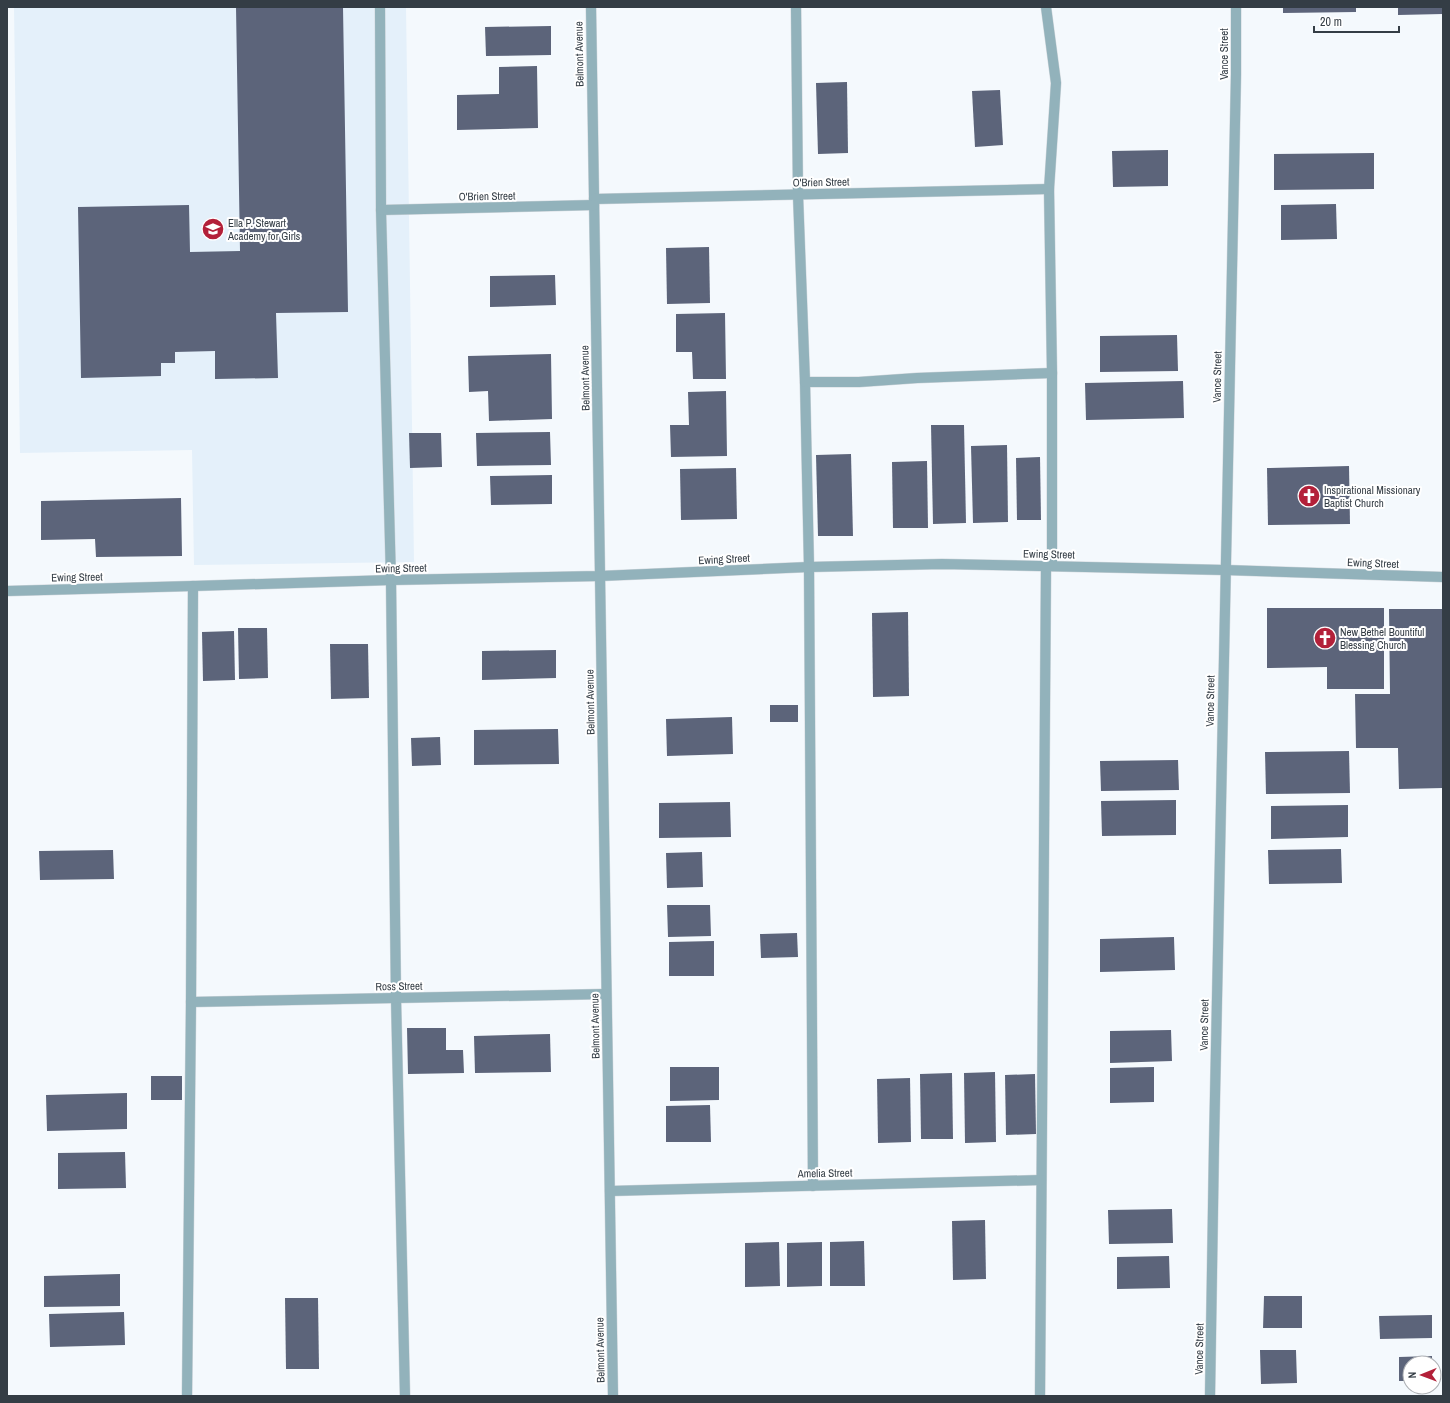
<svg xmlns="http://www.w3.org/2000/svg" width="1450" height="1403" font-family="'Archivo Narrow',sans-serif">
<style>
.built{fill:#e4f0fa}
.building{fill:#5c647a}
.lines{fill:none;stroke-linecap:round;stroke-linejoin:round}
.lane-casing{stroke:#d1d7dc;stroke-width:11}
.street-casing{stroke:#d1d7dc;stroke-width:11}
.lane{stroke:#92b2bb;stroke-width:10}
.street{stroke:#92b2bb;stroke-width:10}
.labels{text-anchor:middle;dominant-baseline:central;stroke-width:4;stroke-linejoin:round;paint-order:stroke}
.street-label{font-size:11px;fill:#343d45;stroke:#fff}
.poi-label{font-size:11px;fill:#343d45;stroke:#fff;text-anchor:start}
</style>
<rect width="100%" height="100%" fill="#f4f9fd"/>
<polygon class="built" points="14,7 406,7 414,562 194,565 192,450 20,453"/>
<g class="building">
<polygon points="236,7 343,7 348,312 276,313 278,378 215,379 215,351 175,352 175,363 161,363 161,376 81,378 78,207 189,205 190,252 240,251"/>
<polygon points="1283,7 1356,7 1356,12 1283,13"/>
<polygon points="1398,7 1443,7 1443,14 1398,15"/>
<polygon points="551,26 551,55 486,56 485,27"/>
<polygon points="537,66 538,128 457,130 457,95 499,94 499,67"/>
<polygon points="847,82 848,153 818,154 816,83"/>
<polygon points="1000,90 1003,145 975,147 972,91"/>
<polygon points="1168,150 1168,186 1113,187 1112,151"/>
<polygon points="1374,153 1374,189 1274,190 1274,154"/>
<polygon points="1336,204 1337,239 1281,240 1281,205"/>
<polygon points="709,247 710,303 667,304 666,248"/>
<polygon points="555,275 556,305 490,307 490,276"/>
<polygon points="725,313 726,379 693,379 692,352 676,352 676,314"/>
<polygon points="1177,335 1178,371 1100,372 1100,336"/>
<polygon points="551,354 552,419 489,421 488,391 469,392 468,356"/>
<polygon points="1183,381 1184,418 1086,420 1085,383"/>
<polygon points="726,391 727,456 671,457 670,425 689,425 688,392"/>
<polygon points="931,425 964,425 966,523 933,524"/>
<polygon points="550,432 551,465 477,466 476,433"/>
<polygon points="409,433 441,433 442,467 410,468"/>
<polygon points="1007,445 1008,522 973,523 971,446"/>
<polygon points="851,454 853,536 818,536 816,455"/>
<polygon points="1040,457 1041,520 1017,520 1016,458"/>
<polygon points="927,461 928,528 893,528 892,462"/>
<polygon points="1349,466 1350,524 1268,525 1267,468"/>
<polygon points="736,468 737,519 681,520 680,469"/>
<polygon points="552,475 552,504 491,505 490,476"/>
<polygon points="181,498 182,556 96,557 95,539 41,540 41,501"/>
<polygon points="1267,608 1384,608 1384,689 1327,689 1327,667 1267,668"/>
<polygon points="1389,609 1443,609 1443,788 1399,789 1398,748 1356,748 1355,694 1390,694"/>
<polygon points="908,612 909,696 873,697 872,613"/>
<polygon points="238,628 267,628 268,678 239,679"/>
<polygon points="234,631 235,680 203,681 202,632"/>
<polygon points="330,644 368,644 369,698 331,699"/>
<polygon points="556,650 556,678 482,680 482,651"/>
<rect x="770" y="705" width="28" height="17"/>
<polygon points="732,717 733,754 667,756 666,719"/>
<polygon points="558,729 559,764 474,765 474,730"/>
<polygon points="440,737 441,765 412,766 411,738"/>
<polygon points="1349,751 1350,793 1266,794 1265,752"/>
<polygon points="1178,760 1179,790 1101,791 1100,761"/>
<polygon points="1176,800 1176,835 1102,836 1101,801"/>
<polygon points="730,802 731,837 659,838 659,803"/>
<polygon points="1348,805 1348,837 1271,839 1271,806"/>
<polygon points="1341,849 1342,883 1269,884 1268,850"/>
<polygon points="113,850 114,879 40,880 39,851"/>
<polygon points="702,852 703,887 667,888 666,853"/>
<polygon points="667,905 710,905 711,936 668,937"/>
<polygon points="797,933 798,957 761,958 760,934"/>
<polygon points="1174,937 1175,970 1100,972 1100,939"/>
<polygon points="714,941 714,976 669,976 669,942"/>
<polygon points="407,1028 446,1028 446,1050 463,1050 464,1073 408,1074"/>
<polygon points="1171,1030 1172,1061 1110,1063 1110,1031"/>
<polygon points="550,1034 551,1072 475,1073 474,1036"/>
<polygon points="670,1067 719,1067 719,1100 670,1101"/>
<polygon points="1154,1067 1154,1102 1110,1103 1110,1068"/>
<polygon points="995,1072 996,1142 965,1143 964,1073"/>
<polygon points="952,1073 953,1139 921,1139 920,1074"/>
<polygon points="1035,1074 1036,1134 1006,1135 1005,1075"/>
<rect x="151" y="1076" width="31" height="24"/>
<polygon points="910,1078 911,1142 878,1143 877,1079"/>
<polygon points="127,1093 127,1129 47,1131 46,1095"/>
<polygon points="710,1105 711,1142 666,1142 666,1106"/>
<polygon points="125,1152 126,1188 58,1189 58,1153"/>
<polygon points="1172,1209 1173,1243 1109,1244 1108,1210"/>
<polygon points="985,1220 986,1279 953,1280 952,1221"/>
<polygon points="864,1241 865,1286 830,1286 830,1242"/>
<polygon points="779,1242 780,1286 745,1287 745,1243"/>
<polygon points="822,1242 822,1286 787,1287 787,1243"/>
<polygon points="1169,1256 1170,1288 1117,1289 1117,1257"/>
<polygon points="120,1274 120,1306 44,1307 44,1276"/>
<polygon points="1264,1296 1302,1296 1302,1328 1263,1328"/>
<polygon points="285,1298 318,1298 319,1369 286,1369"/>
<polygon points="124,1312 125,1345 50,1347 49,1314"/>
<polygon points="1432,1315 1432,1338 1380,1339 1379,1316"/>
<polygon points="1260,1350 1296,1350 1297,1383 1261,1384"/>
<polygon points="1432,1356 1432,1363 1410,1363 1410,1381 1399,1381 1399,1357"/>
</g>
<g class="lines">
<g class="lane-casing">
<g id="lane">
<polyline points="380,7 381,210 391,580 396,998 405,1396"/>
<polyline points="796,7 798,195 805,382 809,567 813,1186"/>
<polyline points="1046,7 1056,83 1049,189 1052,373 1052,566"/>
<polyline points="805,382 859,382 917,378 1052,373"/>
<polyline points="187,1396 191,1002 193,586"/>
<polyline points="1040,1396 1046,566"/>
</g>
</g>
<g class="street-casing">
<g id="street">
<polyline points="591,7 613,1396"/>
<polyline points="594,199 1049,189"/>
<polyline points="381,210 594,205"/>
<polyline points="7,591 193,586 391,580 600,576 809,567 942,564 1225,570 1443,577"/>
<polyline points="191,1002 606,994"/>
<polyline points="610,1191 1041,1180"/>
<polyline points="1210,1396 1214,1145 1236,74 1236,7"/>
</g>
</g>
<use href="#lane" class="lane"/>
<use href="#street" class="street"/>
</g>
<defs>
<g id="school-disc" transform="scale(1.15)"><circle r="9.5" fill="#b32039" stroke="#fff"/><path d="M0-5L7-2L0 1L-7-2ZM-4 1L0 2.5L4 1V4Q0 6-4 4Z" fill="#fff"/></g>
<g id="church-disc" transform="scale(1.15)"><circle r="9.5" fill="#b32039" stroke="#fff"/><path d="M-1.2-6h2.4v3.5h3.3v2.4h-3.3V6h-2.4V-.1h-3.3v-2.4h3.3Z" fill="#fff"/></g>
</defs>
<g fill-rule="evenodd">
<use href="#school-disc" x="213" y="229"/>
<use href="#church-disc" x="1309" y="496"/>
<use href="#church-disc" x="1325" y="638"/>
</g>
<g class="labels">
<g class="street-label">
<text transform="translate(579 54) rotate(-91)">Belmont Avenue</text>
<text transform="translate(1224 54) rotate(-90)">Vance Street</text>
<text transform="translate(821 182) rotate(-1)">O'Brien Street</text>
<text transform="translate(487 196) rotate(-1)">O'Brien Street</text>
<text transform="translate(1217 377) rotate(-89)">Vance Street</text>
<text transform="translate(585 378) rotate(-91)">Belmont Avenue</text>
<text transform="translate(1049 554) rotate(1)">Ewing Street</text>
<text transform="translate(724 559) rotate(-3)">Ewing Street</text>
<text transform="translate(1373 563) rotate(2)">Ewing Street</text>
<text transform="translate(401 568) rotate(-1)">Ewing Street</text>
<text transform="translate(77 577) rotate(-1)">Ewing Street</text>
<text transform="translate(1210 701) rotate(-89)">Vance Street</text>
<text transform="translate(590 702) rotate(-91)">Belmont Avenue</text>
<text transform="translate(399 986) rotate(-1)">Ross Street</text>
<text transform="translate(1204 1025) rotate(-89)">Vance Street</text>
<text transform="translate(595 1026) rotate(-91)">Belmont Avenue</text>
<text transform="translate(825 1173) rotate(-1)">Amelia Street</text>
<text transform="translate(1199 1349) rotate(-89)">Vance Street</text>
<text transform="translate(600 1350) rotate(-91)">Belmont Avenue</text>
</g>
<g class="poi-label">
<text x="228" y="223">Ella P. Stewart<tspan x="228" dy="13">Academy for Girls</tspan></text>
<text x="1324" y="490">Inspirational Missionary<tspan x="1324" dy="13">Baptist Church</tspan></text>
<text x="1340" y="632">New Bethel Bountiful<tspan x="1340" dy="13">Blessing Church</tspan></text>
</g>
</g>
<rect width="1450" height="1403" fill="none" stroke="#343d45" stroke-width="16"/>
<g transform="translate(1422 1375) rotate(269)"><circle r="19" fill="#ffffff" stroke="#aeb1b5"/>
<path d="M0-3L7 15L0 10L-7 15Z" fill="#b32039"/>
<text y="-6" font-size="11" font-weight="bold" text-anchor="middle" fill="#343d45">N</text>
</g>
<path d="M1314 26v6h85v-6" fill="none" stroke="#343d45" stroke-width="2"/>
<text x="1320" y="26" font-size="12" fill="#343d45" stroke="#ffffff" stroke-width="3" paint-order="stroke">20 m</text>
</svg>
